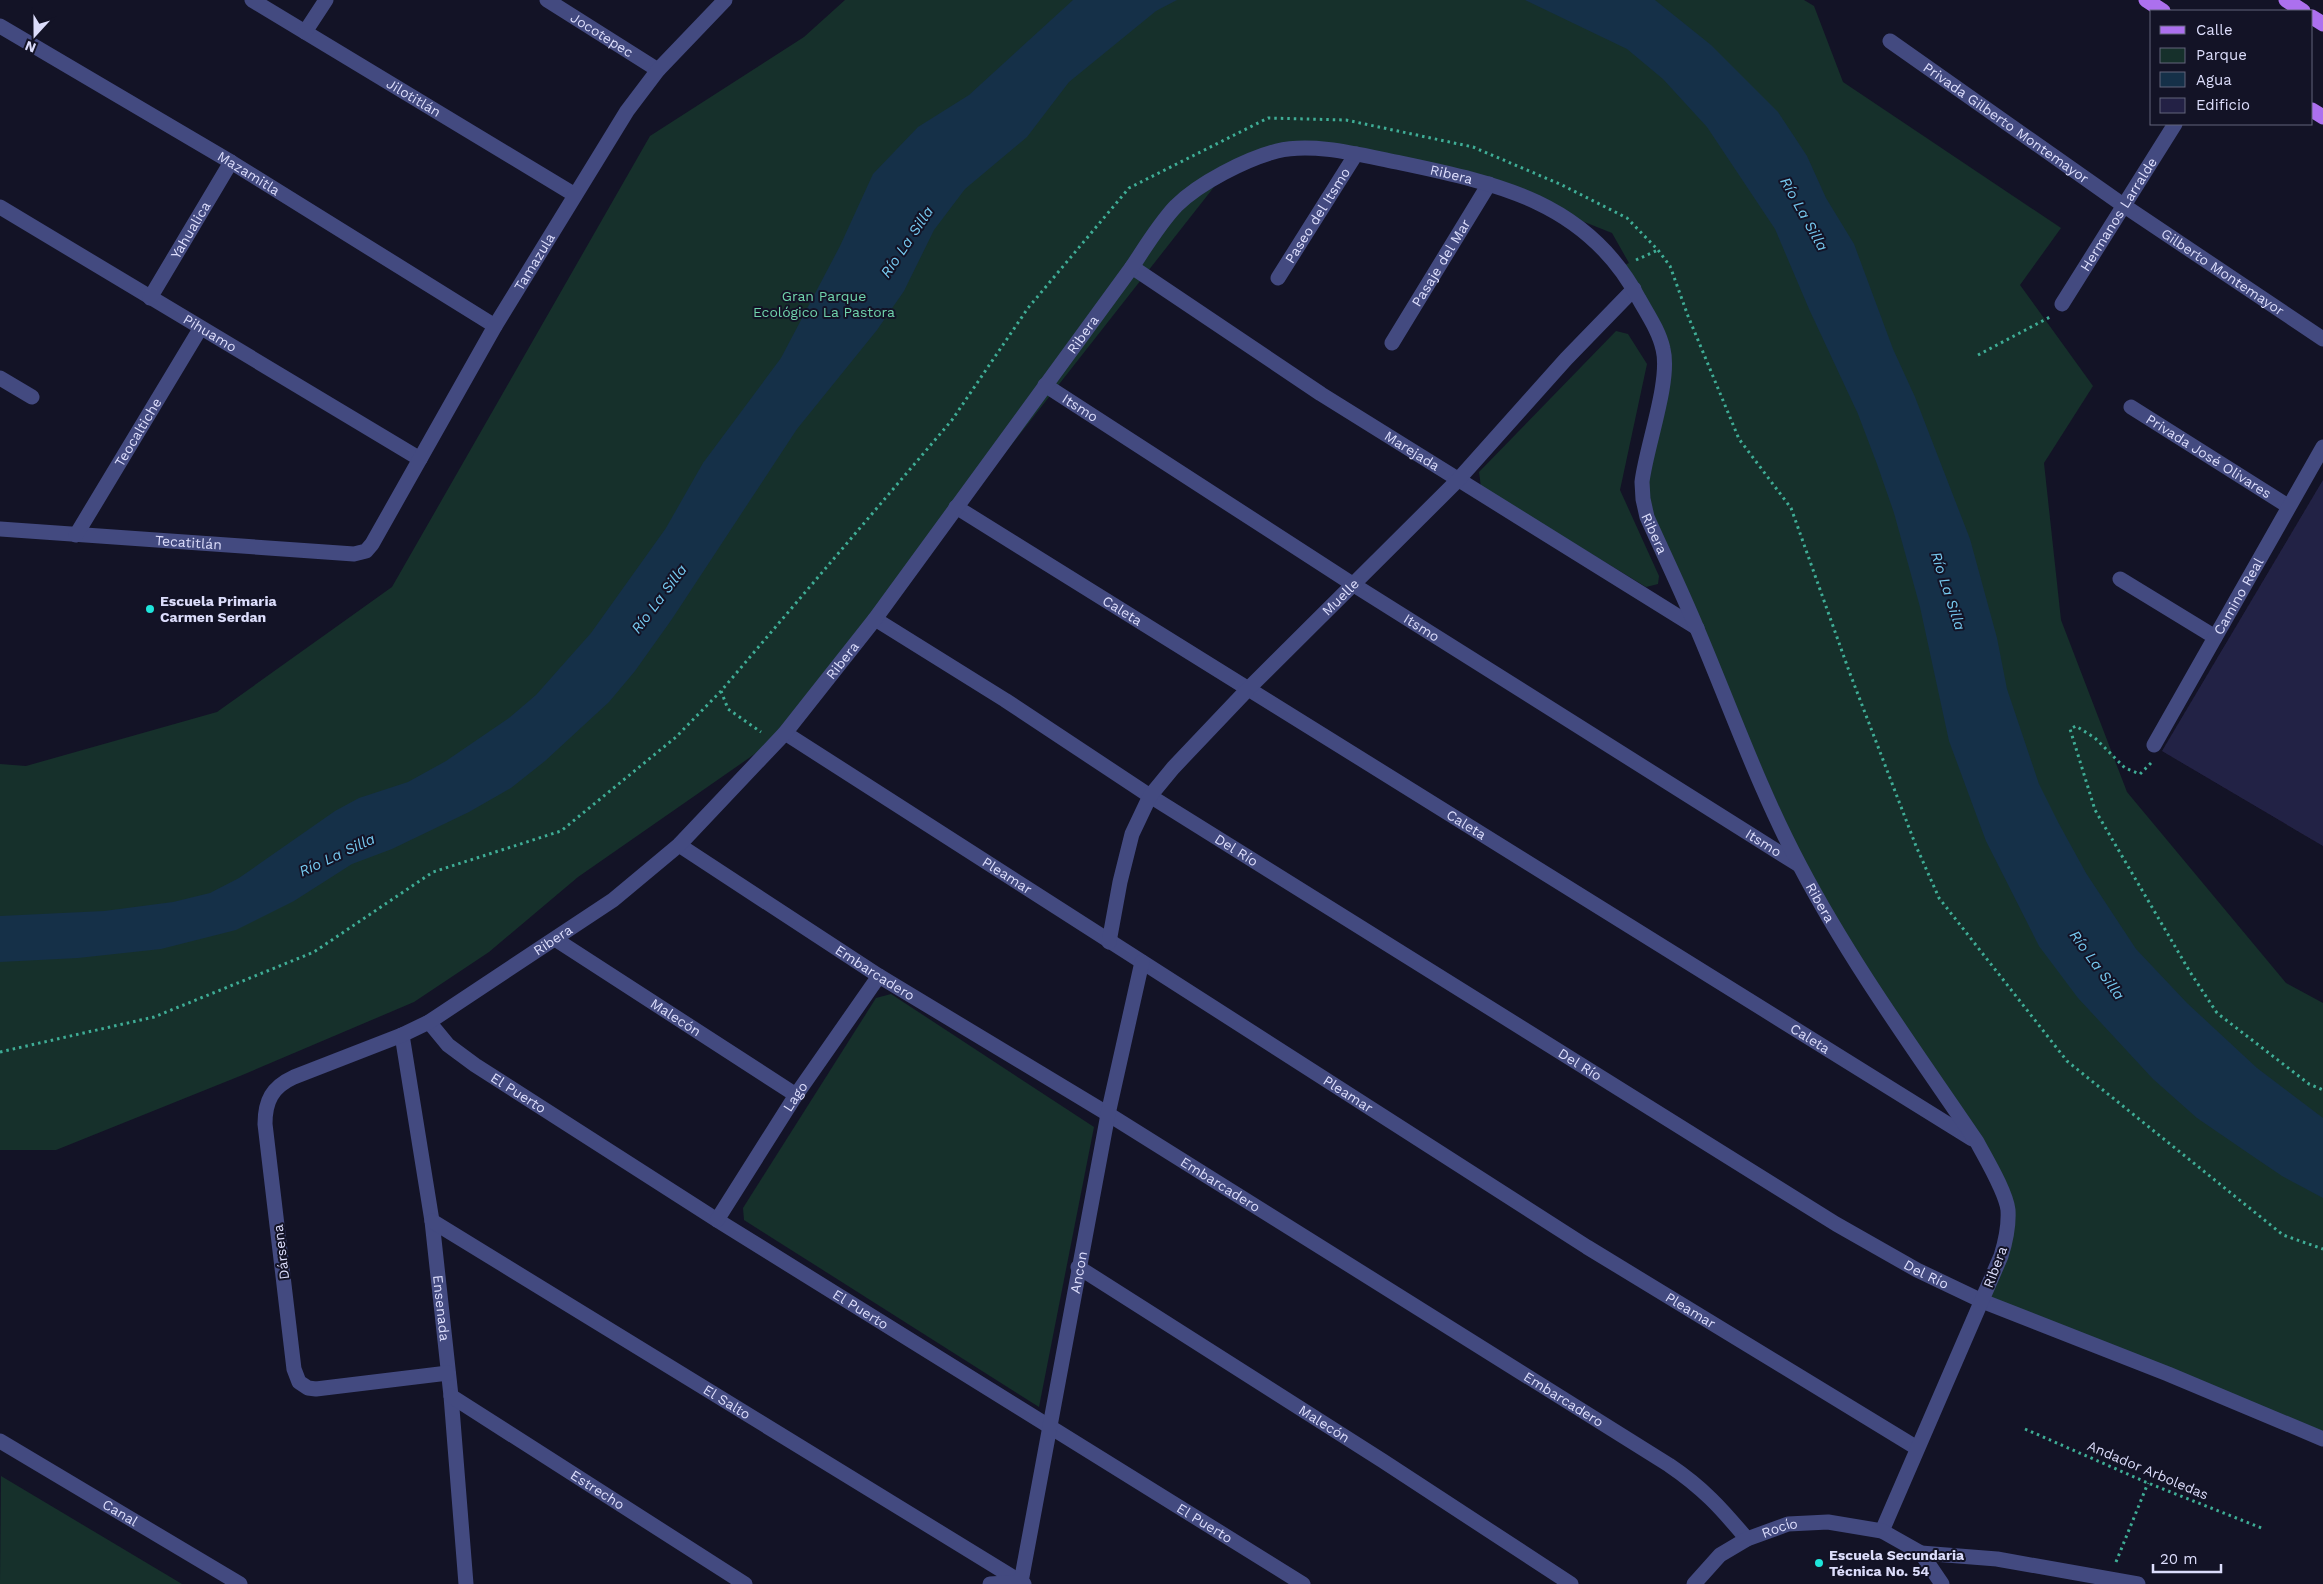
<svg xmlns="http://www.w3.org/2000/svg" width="2323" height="1584" font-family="'Work Sans',sans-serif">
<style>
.green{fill:#16302b}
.water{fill:#153048}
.building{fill:#232145;filter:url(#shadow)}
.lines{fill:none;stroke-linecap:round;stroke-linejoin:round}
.path{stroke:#3fad96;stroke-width:3;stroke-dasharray:2.5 4;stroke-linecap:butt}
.minor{stroke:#434a80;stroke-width:15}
.major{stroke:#ac70ee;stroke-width:15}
.poi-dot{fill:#1fe5db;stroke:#131326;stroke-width:2}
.labels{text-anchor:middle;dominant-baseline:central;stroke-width:4;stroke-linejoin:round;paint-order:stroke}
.street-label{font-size:14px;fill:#dcddfb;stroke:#131326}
.park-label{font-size:14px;fill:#70d3ac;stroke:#131326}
.poi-label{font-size:14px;font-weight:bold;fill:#dcddfb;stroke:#131326;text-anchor:start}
.water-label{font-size:15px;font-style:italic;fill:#76c9ef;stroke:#131326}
</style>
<defs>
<filter id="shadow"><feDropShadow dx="4.5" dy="-4.5" stdDeviation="0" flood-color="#0009"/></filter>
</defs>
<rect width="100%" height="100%" fill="#131326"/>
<g class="green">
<polygon points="845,0 1804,0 1814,6 1843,82 2061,228 2020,285 2093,386 2044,463 2061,620 2127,792 2286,983 2323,1003 2323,1439 1982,1301 2008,1233 1993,1171 1828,918 1643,499 1664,350 1621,267 1629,263 1612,233 1489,184 1302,149 1225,173 785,733 578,877 489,952 414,1002 240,1076 56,1150 0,1150 0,764 26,766 217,712 392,587 650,136 804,37"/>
<polygon points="1616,331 1628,334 1647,364 1620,490 1659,576 1658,584 1646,587 1481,487 1479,472"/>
<polygon points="891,994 1094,1127 1039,1407 744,1220 743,1208 876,998"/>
<polygon points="1,1476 182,1584 0,1584"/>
</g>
<g class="water">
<polygon points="1073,0 1177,0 1156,11 1069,82 1027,137 965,189 934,230 904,291 877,330 797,429 672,619 635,671 609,702 545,761 511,788 469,812 392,849 352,864 294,901 236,930 161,949 78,958 0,962 0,916 104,911 173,902 210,893 239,878 335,811 359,798 408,782 446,761 509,718 536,695 591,633 666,528 703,463 781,358 840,246 873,174 918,127 969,95"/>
<polygon points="1525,0 1655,0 1711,45 1778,112 1807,156 1826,198 1854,244 1893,349 1915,397 1970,539 1997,638 2007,689 2039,784 2058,822 2086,873 2136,949 2187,1003 2257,1068 2323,1118 2323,1198 2282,1176 2251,1155 2197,1118 2153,1079 2078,998 2039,946 1986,841 1949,741 1920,607 1894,513 1877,464 1858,414 1809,309 1775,229 1707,127 1663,79 1627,49"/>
</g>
<polygon class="building" points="2323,480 2323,846 2162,751"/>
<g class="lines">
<g class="path">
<polyline points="1636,260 1658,250"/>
<polyline points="1978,355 2050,317"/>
<polyline points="721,691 728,709 761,732"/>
<polyline points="2151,763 2140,774 2125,768 2095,738 2076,726 2070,729 2095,810 2190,972 2217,1013 2309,1084 2323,1090"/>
<polyline points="0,1052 154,1017 314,952 433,872 561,831 676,737 721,691 952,420 1028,308 1129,188 1268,118 1346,120 1473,147 1562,185 1627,218 1658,250 1670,266 1688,316 1739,439 1791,508 1849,671 1916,846 1939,898 2067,1061 2283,1235 2323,1249"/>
<polyline points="2025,1429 2148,1483 2264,1529"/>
<polyline points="2116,1562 2148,1483"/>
</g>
<g class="minor">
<path id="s1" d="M252 0 575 195"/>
<path id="s2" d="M547 0 658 70"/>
<path id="s3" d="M0 26 231 162 495 326"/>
<polyline points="305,32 326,0"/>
<path id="s4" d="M1890 41 2123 205 2323 339"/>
<path id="s5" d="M0 207 420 459"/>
<path id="s6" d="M1132 267 1321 394 1697 628"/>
<path id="s7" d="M1278 278 1356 154"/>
<path id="s8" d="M150 298 231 162"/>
<path id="s9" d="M2062 304 2175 124"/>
<path id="s10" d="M1392 343 1489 184"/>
<polyline points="0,378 32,397"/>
<path id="s11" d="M1045 385 1354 585 1799 865"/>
<path id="s12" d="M2131 407 2288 506"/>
<path id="s13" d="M956 507 1972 1139"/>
<path id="s14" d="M0 529 354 554 366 551 372 544 495 326 627 111 658 70 725 0"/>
<path id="s15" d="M76 535 200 329"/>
<polyline points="2120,579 2215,637"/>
<path id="s16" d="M875 619 1005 700 1150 796 1836 1224 1917 1270 1982 1301 2168 1374 2323 1439"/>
<path id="s17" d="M785 733 1587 1247 1917 1448"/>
<path id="s18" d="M2154 745 2323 447"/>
<path id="s19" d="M679 845 879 976 1108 1114 1669 1465C1703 1488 1721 1508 1747 1539"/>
<path id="s20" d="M555 939 796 1095"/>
<path id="s21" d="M1109 942 1120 882 1132 834 1150 796 1173 768 1248 689 1457 481 1566 359 1634 289"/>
<path id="s22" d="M429 1022 448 1045 475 1065 717 1220 1303 1584"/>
<path id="s23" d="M402 1035 432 1221 451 1396 466 1584"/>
<path id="s24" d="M717 1220 796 1095 879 976"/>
<path id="s25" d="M432 1221 1024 1584"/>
<path id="s26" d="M1078 1267 1383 1461 1571 1584"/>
<path id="s27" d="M448 1373 316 1389 308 1388 299 1382 294 1369 265 1124C265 1101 272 1087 294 1077L402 1035 429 1022 613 900 679 845 785 733 875 619 1132 267C1146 246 1159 224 1176 206 1199 183 1246 159 1277 151 1313 142 1361 155 1396 162 1496 183 1587 201 1639 299 1648 315 1659 331 1663 349 1671 381 1646 447 1642 482L1643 499 1647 517C1664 555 1682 592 1698 631 1731 709 1760 791 1800 866 1851 963 1916 1052 1977 1142 1986 1159 2006 1192 2008 1210 2009 1226 2006 1240 2001 1256L1882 1531"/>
<path id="s28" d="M451 1396 745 1584"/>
<path id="s29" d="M0 1441 240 1584"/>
<polyline points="1921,1553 1997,1559 2138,1584"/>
<path id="s30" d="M990 1584 1021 1582 1108 1114 1142 962"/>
<path id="s31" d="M1694 1584 1720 1555 1747 1539 1788 1524 1828 1522 1882 1531 1921 1553 1942 1584"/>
</g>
<g class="major">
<polyline points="2146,0 2163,11"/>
<polyline points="2286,0 2303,11"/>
<polyline points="2312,17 2323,24"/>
<polyline points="2312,110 2323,117"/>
</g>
</g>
<g class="poi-dot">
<circle cx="150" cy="609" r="5"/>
<circle cx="1819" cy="1563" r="5"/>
</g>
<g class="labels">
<g class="street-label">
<text stroke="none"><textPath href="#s2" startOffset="65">Jocotepec</textPath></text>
<text stroke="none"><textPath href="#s1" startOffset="189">Jilotitlán</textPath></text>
<text stroke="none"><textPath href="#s4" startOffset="142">Privada Gilberto Montemayor</textPath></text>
<text stroke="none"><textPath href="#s3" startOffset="289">Mazamitla</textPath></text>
<text stroke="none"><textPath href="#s27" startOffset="2028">Ribera</textPath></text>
<text stroke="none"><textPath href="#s9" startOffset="106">Hermanos Larralde</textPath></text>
<text stroke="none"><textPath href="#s7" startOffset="74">Paseo del Itsmo</textPath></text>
<text stroke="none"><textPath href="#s8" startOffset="79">Yahualica</textPath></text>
<text stroke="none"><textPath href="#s14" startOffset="702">Tamazula</textPath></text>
<text stroke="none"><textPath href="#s10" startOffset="94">Pasaje del Mar</textPath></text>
<text stroke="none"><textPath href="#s4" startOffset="405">Gilberto Montemayor</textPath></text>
<text stroke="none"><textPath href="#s5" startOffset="245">Pihuamo</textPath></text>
<text stroke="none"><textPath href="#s27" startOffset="1576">Ribera</textPath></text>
<text stroke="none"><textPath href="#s11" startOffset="42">Itsmo</textPath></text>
<text stroke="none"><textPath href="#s15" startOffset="120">Teocaltiche</textPath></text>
<text stroke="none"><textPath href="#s6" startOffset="335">Marejada</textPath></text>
<text stroke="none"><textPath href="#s12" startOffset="92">Privada José Olivares</textPath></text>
<text stroke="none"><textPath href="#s27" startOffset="2506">Ribera</textPath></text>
<text stroke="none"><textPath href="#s14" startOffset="189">Tecatitlán</textPath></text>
<text stroke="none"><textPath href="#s18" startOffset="171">Camino Real</textPath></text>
<text stroke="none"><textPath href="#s21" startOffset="428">Muelle</textPath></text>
<text stroke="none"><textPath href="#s13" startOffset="196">Caleta</textPath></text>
<text stroke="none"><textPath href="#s11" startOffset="448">Itsmo</textPath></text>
<text stroke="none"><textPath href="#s27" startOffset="1171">Ribera</textPath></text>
<text stroke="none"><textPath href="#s13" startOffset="601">Caleta</textPath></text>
<text stroke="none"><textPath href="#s11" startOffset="852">Itsmo</textPath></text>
<text stroke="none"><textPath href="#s16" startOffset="429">Del Río</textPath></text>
<text stroke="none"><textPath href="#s17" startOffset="264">Pleamar</textPath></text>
<text stroke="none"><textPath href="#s27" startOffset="2911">Ribera</textPath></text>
<text stroke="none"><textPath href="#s27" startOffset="766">Ribera</textPath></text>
<text stroke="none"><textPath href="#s19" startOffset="234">Embarcadero</textPath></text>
<text stroke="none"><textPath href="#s20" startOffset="144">Malecón</textPath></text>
<text stroke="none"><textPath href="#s13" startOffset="1006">Caleta</textPath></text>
<text stroke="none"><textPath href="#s16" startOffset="834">Del Río</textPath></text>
<text stroke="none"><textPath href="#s22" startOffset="115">El Puerto</textPath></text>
<text stroke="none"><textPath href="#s17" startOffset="669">Pleamar</textPath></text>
<text stroke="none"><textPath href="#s24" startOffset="146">Lago</textPath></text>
<text stroke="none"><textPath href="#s19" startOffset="639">Embarcadero</textPath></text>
<text transform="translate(281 1252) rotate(-97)">Dársena</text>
<text transform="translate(1995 1267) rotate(-69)">Ribera</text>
<text stroke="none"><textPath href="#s30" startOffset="346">Ancon</textPath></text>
<text stroke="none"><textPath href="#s16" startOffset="1239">Del Río</textPath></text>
<text stroke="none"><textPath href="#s23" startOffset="276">Ensenada</textPath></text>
<text stroke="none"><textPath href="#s22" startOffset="520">El Puerto</textPath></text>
<text stroke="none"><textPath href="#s17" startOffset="1074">Pleamar</textPath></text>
<text stroke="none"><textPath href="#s19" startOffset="1044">Embarcadero</textPath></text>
<text stroke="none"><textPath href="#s25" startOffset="346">El Salto</textPath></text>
<text stroke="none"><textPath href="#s26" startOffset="292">Malecón</textPath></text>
<text transform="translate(2148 1470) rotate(23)">Andador Arboledas</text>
<text stroke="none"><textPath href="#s28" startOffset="174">Estrecho</textPath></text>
<text stroke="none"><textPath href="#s29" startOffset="140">Canal</textPath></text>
<text stroke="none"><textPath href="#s22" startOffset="925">El Puerto</textPath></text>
<text stroke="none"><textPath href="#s31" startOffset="105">Rocío</textPath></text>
</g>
<g class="park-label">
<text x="824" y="296">Gran Parque<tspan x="824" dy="16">Ecológico La Pastora</tspan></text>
</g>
<g class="poi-label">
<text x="160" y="601">Escuela Primaria<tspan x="160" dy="16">Carmen Serdan</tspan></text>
<text x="1829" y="1555">Escuela Secundaria<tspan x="1829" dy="16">Técnica No. 54</tspan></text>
</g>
<g class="water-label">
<text transform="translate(1804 214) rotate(61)">Río La Silla</text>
<text transform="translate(907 242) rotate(-56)">Río La Silla</text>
<text transform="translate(1948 591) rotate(72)">Río La Silla</text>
<text transform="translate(659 599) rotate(-53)">Río La Silla</text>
<text transform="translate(337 855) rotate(-25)">Río La Silla</text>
<text transform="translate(2097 965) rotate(54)">Río La Silla</text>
</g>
</g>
<rect x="2150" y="10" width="162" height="115" fill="#131326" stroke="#63647b"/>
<rect x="2160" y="26" width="25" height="8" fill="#ac70ee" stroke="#63647b"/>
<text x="2196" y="35" font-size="15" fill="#dcddfb">Calle</text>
<rect x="2160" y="48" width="25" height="15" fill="#16302b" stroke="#63647b"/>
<text x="2196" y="60" font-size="15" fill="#dcddfb">Parque</text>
<rect x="2160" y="72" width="25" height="15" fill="#153048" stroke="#63647b"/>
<text x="2196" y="85" font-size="15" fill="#dcddfb">Agua</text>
<rect x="2160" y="98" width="25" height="15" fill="#232145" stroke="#63647b"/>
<text x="2196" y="110" font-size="15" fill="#dcddfb">Edificio</text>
<g transform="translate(35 35) rotate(201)" stroke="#131326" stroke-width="4" paint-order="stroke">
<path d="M0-4L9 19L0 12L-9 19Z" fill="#dcddfb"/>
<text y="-8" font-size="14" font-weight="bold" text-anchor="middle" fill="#dcddfb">N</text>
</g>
<path d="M2153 1564v8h68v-8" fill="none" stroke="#dcddfb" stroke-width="2.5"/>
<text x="2160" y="1564" font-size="15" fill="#dcddfb" stroke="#131326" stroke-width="4" paint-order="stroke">20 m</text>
</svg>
